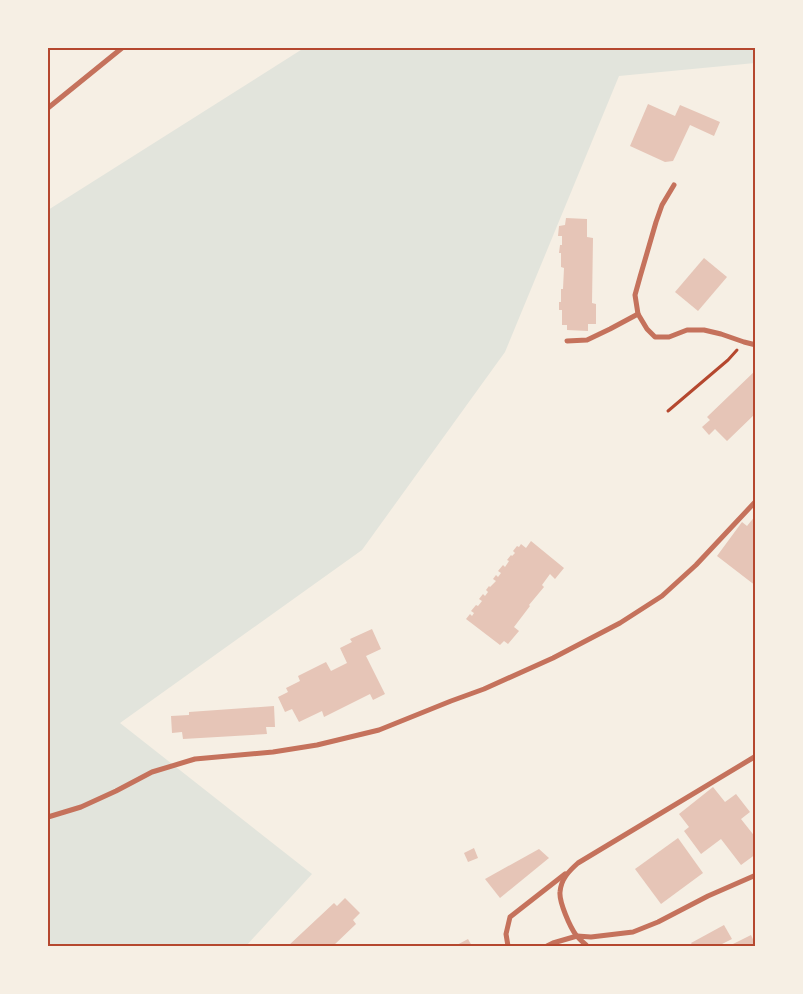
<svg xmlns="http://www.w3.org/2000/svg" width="803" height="994" font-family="Figtree,sans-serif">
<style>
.green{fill:#e2e4dc}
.building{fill:#e6c5b7}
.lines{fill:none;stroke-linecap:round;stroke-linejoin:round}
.path{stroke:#b5482f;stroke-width:3}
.minor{stroke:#c5725c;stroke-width:5}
.neatline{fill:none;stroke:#b5482f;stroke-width:2}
</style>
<rect width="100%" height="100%" fill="#f6efe4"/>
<polygon class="green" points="304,48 755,48 755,63 619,76 505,352 362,550 120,723 312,874 246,946 48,946 48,210"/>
<g class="building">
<polygon points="648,104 675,116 680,105 720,122 714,136 690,125 675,157 673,161 665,162 630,146"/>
<polygon points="566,218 587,219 587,237 593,238 592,303 596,304 596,324 588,324 588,331 567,330 567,325 562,325 562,310 559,310 559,302 561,302 561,289 563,289 564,268 561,267 561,253 559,253 560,245 562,245 562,236 558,236 559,226 565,225"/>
<polygon points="704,258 727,277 698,311 675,292"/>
<polygon points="756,370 756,413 727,441 715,429 709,435 702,427 710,420 707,417"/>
<polygon points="756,515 756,586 717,556 742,522 747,526"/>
<polygon points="531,541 564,568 555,579 550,574 542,585 544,587 529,605 530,606 514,627 519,631 508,644 504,641 500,645 466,619 470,614 472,616 474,613 471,611 476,605 478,606 482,601 479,599 483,594 485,596 488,592 486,590 489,586 490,587 496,581 493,579 496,575 498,577 501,573 498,571 503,565 505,567 509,561 507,560 511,555 512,556 515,553 513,551 517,546 519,547 521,544 526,548"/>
<polygon points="372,629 381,649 366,656 385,694 373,700 370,694 324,717 322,711 299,722 292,709 285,712 278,697 288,692 286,688 300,681 298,676 326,662 331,671 347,663 340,648 352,642 350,639"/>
<polygon points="274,706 275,727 266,727 267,734 183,739 182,732 172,733 171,716 189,715 189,712"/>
<polygon points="713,787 725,802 736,794 750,812 741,819 756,838 756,854 741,865 721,839 701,854 684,831 689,827 679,814"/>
<polygon points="678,838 703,873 661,904 635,869"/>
<polygon points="474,848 478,858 468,862 464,853"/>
<polygon points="539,849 549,858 500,898 485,879"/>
<polygon points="345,898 360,913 353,920 356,924 333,946 288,946 334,903 337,906"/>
<polygon points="724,925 732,939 718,946 693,946 691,943"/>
<polygon points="751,935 756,946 729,946"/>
<polygon points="468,939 472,946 455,946"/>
</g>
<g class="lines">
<polyline class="path" points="668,411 728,360 737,350"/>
<g class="minor">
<polyline points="48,108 122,48"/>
<polyline points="674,185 662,205 656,222 640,277 635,295 638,314 647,329 655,337 669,337 687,330 704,330 721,334 744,342 756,345"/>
<polyline points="567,341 587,340 610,329 638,314"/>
<polyline points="48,817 81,807 116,791 152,772 195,759 273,752 317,745 379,730 451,701 484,689 553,658 620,623 662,596 696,565 756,501"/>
<polyline points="508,946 506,934 510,917 565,874"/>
<polyline points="547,946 553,943 577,936 591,937 633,932 658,922 708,896 756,875"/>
<path d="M587 946C584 943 579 939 576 935 570 927 559 902 560 892 561 879 569 871 578 863L756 756"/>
</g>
</g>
<rect width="803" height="994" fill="none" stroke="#f6efe4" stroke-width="98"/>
<rect x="49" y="49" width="705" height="896" class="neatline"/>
</svg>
